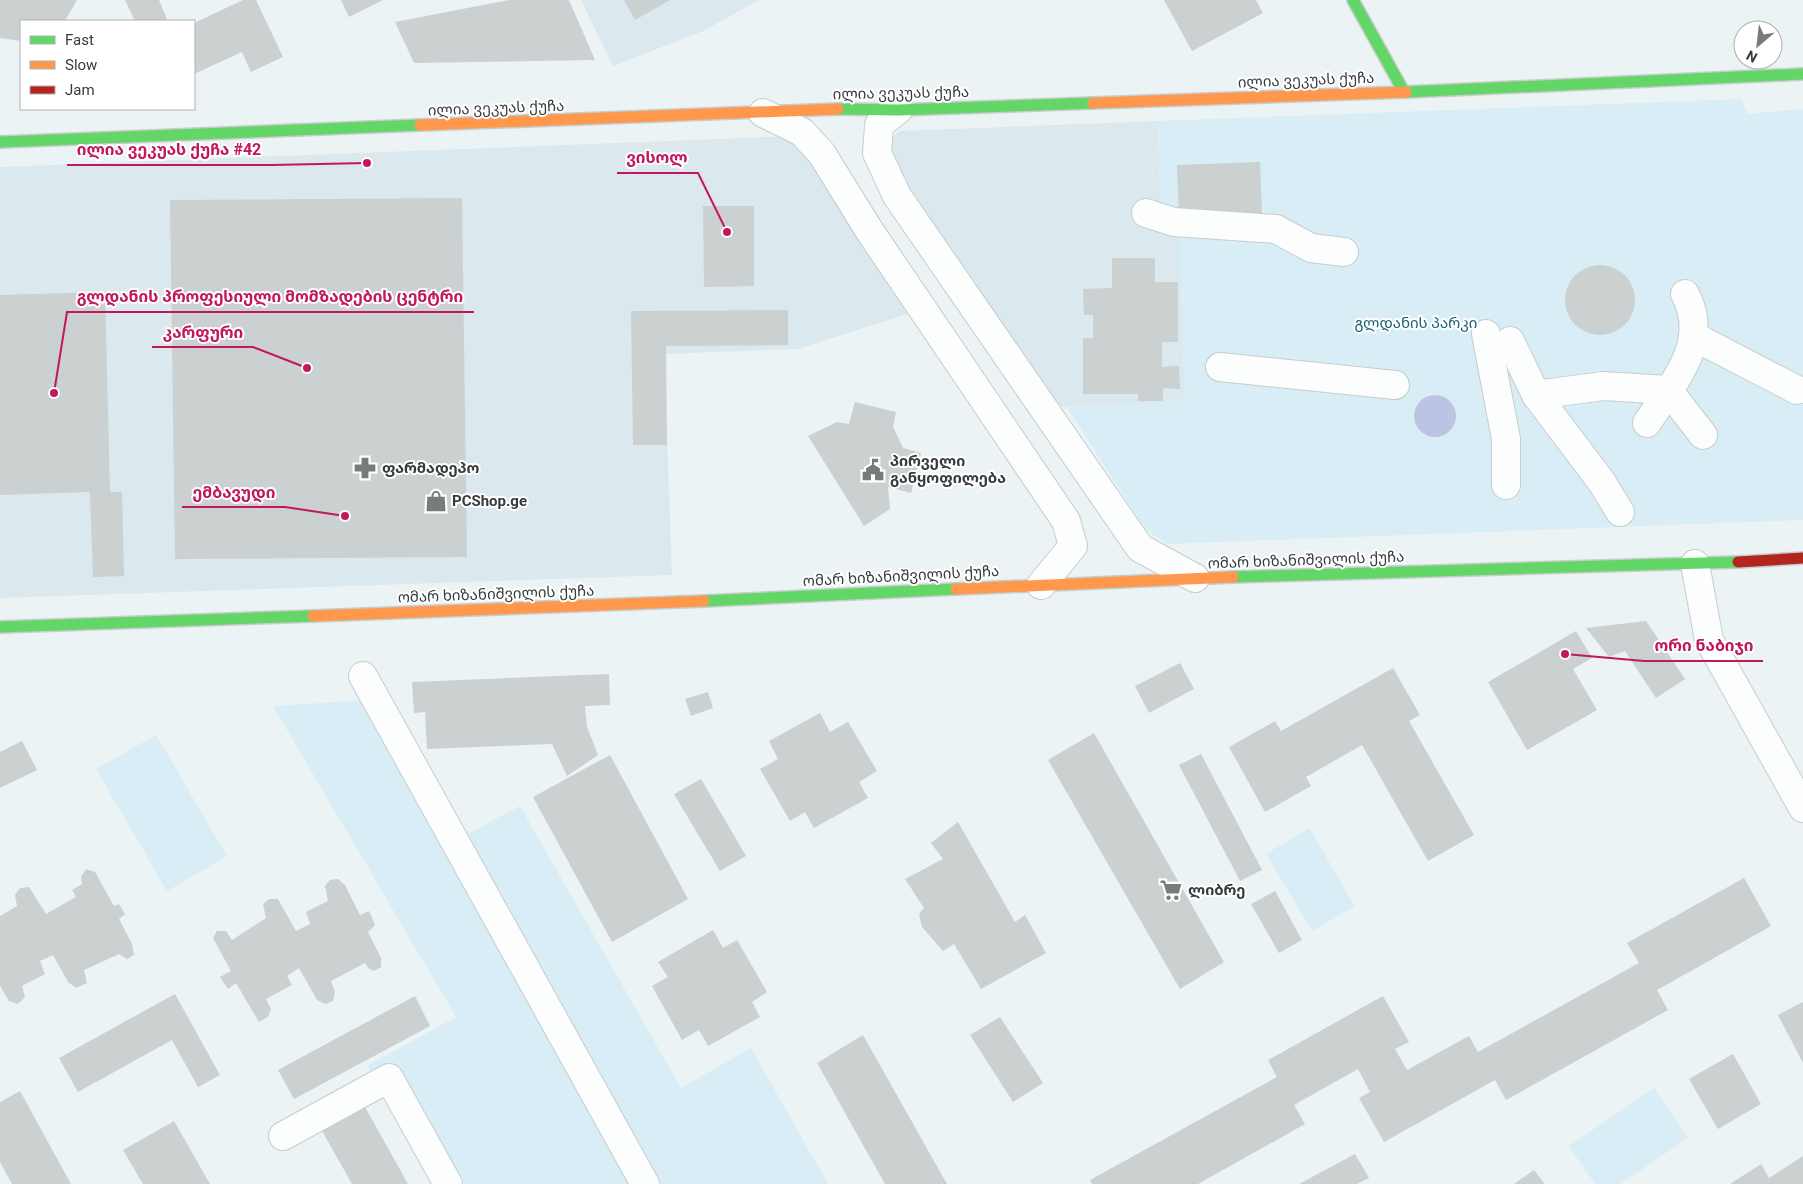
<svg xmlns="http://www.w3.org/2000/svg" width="1803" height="1184" font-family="Roboto,'Noto Sans Georgian',sans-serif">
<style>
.built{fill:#dbe8ed}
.green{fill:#d8edf5}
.water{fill:#bcc4e4}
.building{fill:#cbd0d1}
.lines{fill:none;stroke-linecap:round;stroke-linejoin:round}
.street-casing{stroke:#c7cccd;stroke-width:30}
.fast-casing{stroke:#c7cccd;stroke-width:14}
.slow-casing{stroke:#c7cccd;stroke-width:14}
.jam-casing{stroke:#c7cccd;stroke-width:14}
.street{stroke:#fcfdfd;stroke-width:28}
.fast{stroke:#63d668;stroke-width:11}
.slow{stroke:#ff974d;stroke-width:11}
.jam{stroke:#b3261e;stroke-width:11}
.labels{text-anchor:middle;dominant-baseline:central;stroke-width:4;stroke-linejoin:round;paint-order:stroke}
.street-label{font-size:15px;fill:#363b3c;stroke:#fff}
.park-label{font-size:15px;fill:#1a6076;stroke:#fff}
.poi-label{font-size:15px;font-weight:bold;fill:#363b3c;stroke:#fff;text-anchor:start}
.leader{fill:none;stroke:#c2185b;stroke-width:2}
.callout-dot{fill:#c2185b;stroke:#fff;stroke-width:2}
.callout-label{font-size:16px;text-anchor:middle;font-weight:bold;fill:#c2185b;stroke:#fff;stroke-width:4;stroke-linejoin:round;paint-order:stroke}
</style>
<rect width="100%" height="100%" fill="#ecf3f4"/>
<g class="built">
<polygon points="581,0 759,0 703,31 613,66"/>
<polygon points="1158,121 1161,228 1179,227 1185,401 1053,407 890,158 890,139 900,131"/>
<polygon points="797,136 916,311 798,349 664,354 672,575 0,598 0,167"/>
</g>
<g class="green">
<polygon points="1742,99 1747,114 1803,109 1803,520 1167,544 1145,529 1066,406 1185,401 1179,228 1161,228 1158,121"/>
<polygon points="386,699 458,839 520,806 681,1088 751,1048 828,1184 434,1184 367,1066 456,1017 273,706"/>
<polygon points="156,735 227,856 167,891 96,769"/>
<polygon points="1309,828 1355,906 1312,931 1266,854"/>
<polygon points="1654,1088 1688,1138 1620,1184 1595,1184 1569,1146"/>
</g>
<circle class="water" cx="1435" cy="416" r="21"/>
<g class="building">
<polygon points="0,0 77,0 65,21 21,21 21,41 0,38"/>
<polygon points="125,0 159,0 167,19 161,21 135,21"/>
<polygon points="243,0 256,0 283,57 251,72 242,52 194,74 194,23"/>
<polygon points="341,0 383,0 349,17"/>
<polygon points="509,0 569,0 595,60 414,63 395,22"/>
<polygon points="624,0 670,0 635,20"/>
<polygon points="1164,0 1256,0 1263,13 1192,51"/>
<polygon points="1260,162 1262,215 1179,218 1177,165"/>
<polygon points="462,198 467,557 175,559 170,200"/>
<polygon points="703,206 754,206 754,286 704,287"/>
<polygon points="1112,258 1155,258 1155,282 1178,282 1178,342 1162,342 1162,367 1179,366 1180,389 1163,388 1163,401 1138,401 1138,394 1083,394 1083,338 1093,338 1093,315 1084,315 1083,289 1112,288"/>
<circle cx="1600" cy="300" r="35"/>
<polygon points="105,292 110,492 122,492 124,576 93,577 90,492 0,495 0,295"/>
<polygon points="788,310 788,345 666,346 667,445 633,445 631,311"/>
<polygon points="855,402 896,412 893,427 903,448 921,453 911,493 888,487 890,509 864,526 808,436 837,422 849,424"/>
<polygon points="1646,621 1685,679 1656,698 1625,651 1609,657 1586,628"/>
<polygon points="1576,631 1592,658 1573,669 1597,710 1527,750 1488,682"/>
<polygon points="1180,663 1194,689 1149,713 1135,686"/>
<polygon points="1393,668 1420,715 1409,721 1474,835 1428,861 1362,745 1306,777 1311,786 1265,812 1229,747 1275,721 1281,731"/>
<polygon points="609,674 610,705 585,706 587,727 598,755 567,776 552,744 427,749 425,712 414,713 412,682"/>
<polygon points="708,692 713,708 691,716 685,699"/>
<polygon points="820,713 830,732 848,722 877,771 859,782 868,798 814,828 805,812 790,821 760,769 778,759 769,741"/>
<polygon points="1094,733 1224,962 1180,989 1048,760"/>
<polygon points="22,741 37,770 0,788 0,752"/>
<polygon points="1201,754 1262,870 1240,881 1179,765"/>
<polygon points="610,755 688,899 612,942 533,797"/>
<polygon points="701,779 746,856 720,871 674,794"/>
<polygon points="958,822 1015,922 1025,915 1046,953 981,989 954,944 943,951 922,927 919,914 924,908 905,879 943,859 931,843"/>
<polygon points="86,869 95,872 114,906 119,904 125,914 119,919 132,944 134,955 127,959 119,954 84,970 87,983 76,988 68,982 53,955 40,961 45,974 22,986 25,997 18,1004 9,1001 0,986 0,916 17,906 15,895 20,888 29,887 46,914 76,897 72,890 82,884 81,877"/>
<polygon points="1744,878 1771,926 1657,990 1668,1010 1506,1100 1495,1080 1384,1142 1359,1098 1370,1092 1358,1069 1294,1105 1305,1124 1198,1184 1092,1184 1090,1180 1277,1077 1268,1060 1383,996 1409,1042 1395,1049 1407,1070 1469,1036 1478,1052 1639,963 1627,943"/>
<polygon points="338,879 345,885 360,915 369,911 375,925 368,932 381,958 381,967 374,971 368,968 365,963 331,981 335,992 333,1001 326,1004 317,1000 299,968 287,976 292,985 266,999 271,1009 268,1017 259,1022 236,983 228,989 220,977 231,971 213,938 217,931 226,931 232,940 266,918 263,904 269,899 278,899 296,931 310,924 306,912 328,901 325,886 330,880"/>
<polygon points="1275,891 1302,940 1279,953 1251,904"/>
<polygon points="713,930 723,948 737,940 767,992 752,1002 760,1017 708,1046 699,1030 682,1040 652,986 668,977 658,962"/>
<polygon points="175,994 220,1075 198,1087 172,1040 78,1092 59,1058"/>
<polygon points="415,996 430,1026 294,1099 278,1070"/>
<polygon points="1803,1002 1803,1063 1778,1015"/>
<polygon points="1000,1017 1043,1083 1013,1102 970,1035"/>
<polygon points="863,1035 947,1184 885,1184 817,1063"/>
<polygon points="1733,1054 1761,1104 1718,1129 1689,1079"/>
<polygon points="20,1091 71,1184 12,1184 0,1162 0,1102"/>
<polygon points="360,1098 408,1184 352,1184 317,1122"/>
<polygon points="174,1121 210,1184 143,1184 123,1150"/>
<polygon points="1355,1154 1369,1178 1357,1184 1299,1184"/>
<polygon points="1803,1156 1803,1184 1730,1184 1761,1164 1769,1178"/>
<polygon points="1534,1170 1545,1184 1514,1184"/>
</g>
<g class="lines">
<g class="street-casing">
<g id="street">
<polyline points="898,110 879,125 877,153 897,196 1140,548 1195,578"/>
<polyline points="763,113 802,132 822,154 869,230 1066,521 1073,546 1041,585"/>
<polyline points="1146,213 1174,222 1276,229 1311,248 1344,252"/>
<polyline points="1486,334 1506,439 1506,485"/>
<polyline points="1695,337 1797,390"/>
<polyline points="1510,341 1536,395 1601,481 1620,512"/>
<polyline points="1220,367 1395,385"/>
<polyline points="1536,395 1603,386 1668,390 1703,435"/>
<path d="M1647 423C1673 382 1711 343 1685 294"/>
<polyline points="1695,564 1709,640 1803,808"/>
<polyline points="363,676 645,1184"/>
<polyline points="283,1136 389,1078 448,1184"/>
</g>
</g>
<g class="fast-casing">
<g id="fast">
<polyline points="1353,0 1404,92"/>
<polyline points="1406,92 1803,74"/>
<polyline points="838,109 898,110 1093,103"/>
<polyline points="0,142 420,125"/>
<polyline points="1233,577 1738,562"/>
<polyline points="704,601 956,589"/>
<polyline points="0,627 313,616"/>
</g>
</g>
<g class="slow-casing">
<g id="slow">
<polyline points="1093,103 1406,92"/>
<polyline points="420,125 838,109"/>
<polyline points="956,589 1233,577"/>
<polyline points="313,616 704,601"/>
</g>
</g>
<g class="jam-casing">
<polyline id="jam" points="1738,562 1803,558"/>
</g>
<use href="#street" class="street"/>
<use href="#fast" class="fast"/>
<use href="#slow" class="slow"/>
<use href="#jam" class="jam"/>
</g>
<defs>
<g id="pharmacy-bare" transform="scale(1.725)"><path d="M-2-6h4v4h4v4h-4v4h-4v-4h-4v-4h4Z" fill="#767b7c" stroke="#fff" stroke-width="2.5" paint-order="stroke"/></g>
<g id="civic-bare" transform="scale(1.725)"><path d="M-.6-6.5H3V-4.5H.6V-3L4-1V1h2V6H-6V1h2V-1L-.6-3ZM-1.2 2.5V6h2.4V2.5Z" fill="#767b7c" stroke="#fff" stroke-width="2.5" paint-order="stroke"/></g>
<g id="shop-bare" transform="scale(1.725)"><path d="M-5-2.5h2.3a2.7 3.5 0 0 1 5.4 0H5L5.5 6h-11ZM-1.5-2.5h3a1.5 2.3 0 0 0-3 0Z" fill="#767b7c" stroke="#fff" stroke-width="2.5" paint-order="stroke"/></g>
<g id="supermarket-bare" transform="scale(1.725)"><path d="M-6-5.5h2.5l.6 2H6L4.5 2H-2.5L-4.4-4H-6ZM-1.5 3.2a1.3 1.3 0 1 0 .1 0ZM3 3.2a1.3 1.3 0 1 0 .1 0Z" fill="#767b7c" stroke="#fff" stroke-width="2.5" paint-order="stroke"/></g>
</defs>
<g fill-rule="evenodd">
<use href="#pharmacy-bare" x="365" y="468"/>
<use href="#civic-bare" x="873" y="470"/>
<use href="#shop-bare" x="436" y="501"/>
<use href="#supermarket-bare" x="1171" y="890"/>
</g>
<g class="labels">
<g class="street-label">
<text transform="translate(1306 80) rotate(-2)">ილია ვეკუას ქუჩა</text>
<text transform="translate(901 93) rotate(-1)">ილია ვეკუას ქუჩა</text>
<text transform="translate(496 108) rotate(-2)">ილია ვეკუას ქუჩა</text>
<text transform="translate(1306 560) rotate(-2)">ომარ ხიზანიშვილის ქუჩა</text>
<text transform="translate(901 576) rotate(-3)">ომარ ხიზანიშვილის ქუჩა</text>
<text transform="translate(496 594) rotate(-2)">ომარ ხიზანიშვილის ქუჩა</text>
</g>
<g class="park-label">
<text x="1416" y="323">გლდანის პარკი</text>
</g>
<g class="poi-label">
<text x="890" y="461">პირველი<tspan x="890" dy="17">განყოფილება</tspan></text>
<text x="382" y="468">ფარმადეპო</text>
<text x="452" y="501">PCShop.ge</text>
<text x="1188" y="890">ლიბრე</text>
</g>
</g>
<path class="leader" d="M367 163L272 165H67M727 232L698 173H617M54 393L67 312H474M307 368L253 347H152M345 516L285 507H182M1565 654L1644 661H1763"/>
<g class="callout-dot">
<circle cx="367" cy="163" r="5"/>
<circle cx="727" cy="232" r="5"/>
<circle cx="54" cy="393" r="5"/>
<circle cx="307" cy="368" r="5"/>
<circle cx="345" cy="516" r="5"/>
<circle cx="1565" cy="654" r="5"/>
</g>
<g class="callout-label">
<text x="169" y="155">ილია ვეკუას ქუჩა #42</text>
<text x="657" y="163">ვისოლ</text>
<text x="270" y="302">გლდანის პროფესიული მომზადების ცენტრი</text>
<text x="203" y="338">კარფური</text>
<text x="234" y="498">ემბავუდი</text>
<text x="1704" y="651">ორი ნაბიჯი</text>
</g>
<rect x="20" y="20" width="175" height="90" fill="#ffffff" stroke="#afb1b1"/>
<rect x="30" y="36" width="25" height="8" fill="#63d668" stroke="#afb1b1"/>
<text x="65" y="45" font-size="15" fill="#363b3c">Fast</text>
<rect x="30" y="61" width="25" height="8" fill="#ff974d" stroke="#afb1b1"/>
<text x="65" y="70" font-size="15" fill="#363b3c">Slow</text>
<rect x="30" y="86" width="25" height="8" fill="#b3261e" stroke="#afb1b1"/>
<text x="65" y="95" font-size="15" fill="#363b3c">Jam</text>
<g transform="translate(1758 45) rotate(208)"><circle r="24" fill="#ffffff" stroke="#afb1b1"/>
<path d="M0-4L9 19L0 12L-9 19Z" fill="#767b7c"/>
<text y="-8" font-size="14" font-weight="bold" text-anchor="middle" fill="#363b3c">N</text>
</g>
</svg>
